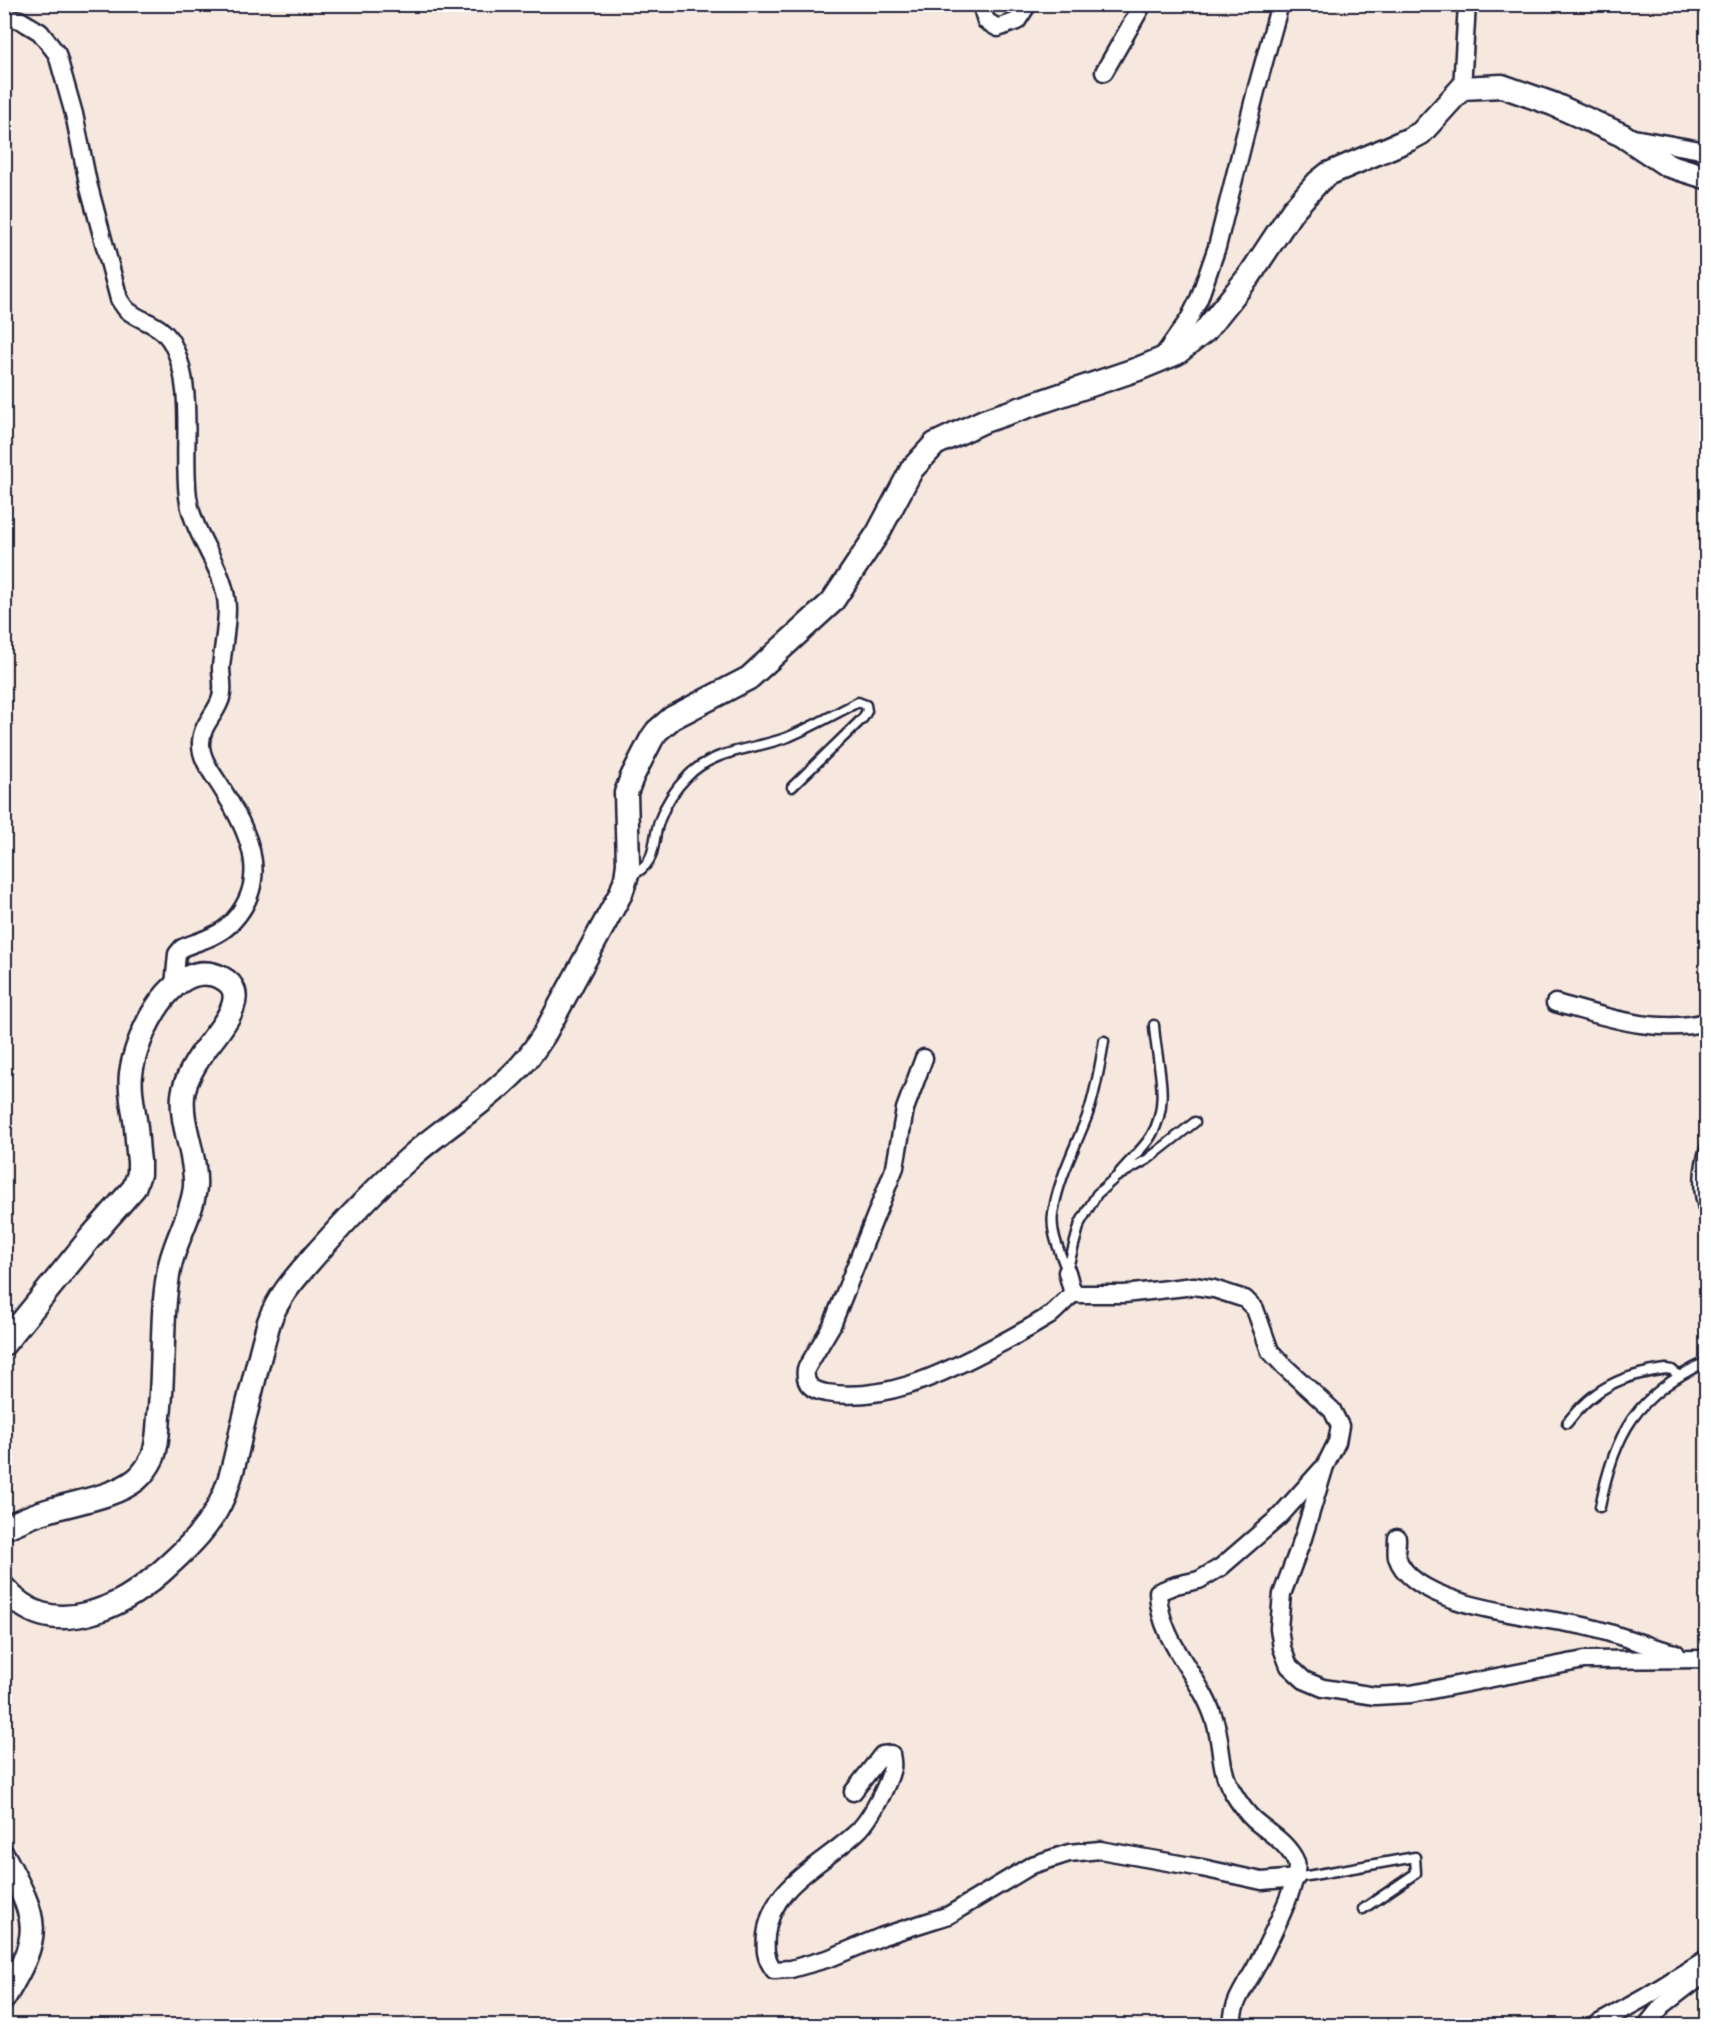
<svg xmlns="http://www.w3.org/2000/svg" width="1711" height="2030" font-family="'Indie Flower',sans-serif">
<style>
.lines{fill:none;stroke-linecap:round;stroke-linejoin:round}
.lane-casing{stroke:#22223b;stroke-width:13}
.street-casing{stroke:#22223b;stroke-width:21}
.secondary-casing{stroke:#22223b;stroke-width:27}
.lane{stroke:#fff;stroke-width:8}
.street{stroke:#fff;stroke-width:16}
.secondary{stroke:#fff;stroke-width:22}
</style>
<rect width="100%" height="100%" fill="#f7e8df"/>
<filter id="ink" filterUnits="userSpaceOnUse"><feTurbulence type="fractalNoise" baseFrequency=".0167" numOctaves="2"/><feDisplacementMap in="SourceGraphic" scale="12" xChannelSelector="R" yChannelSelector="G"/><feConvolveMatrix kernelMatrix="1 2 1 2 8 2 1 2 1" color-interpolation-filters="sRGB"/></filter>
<g filter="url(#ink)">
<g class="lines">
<g class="lane-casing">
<g id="lane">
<path d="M629 877C660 862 650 845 660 819 666 803 675 789 687 777 713 749 754 750 788 737 812 727 835 714 858 702L866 705 867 711 863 718 792 787"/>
<path d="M1706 1145C1698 1167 1696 1194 1706 1216"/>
<path d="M1120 1172C1130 1160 1143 1149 1151 1136 1172 1102 1156 1062 1154 1025"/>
<polyline points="1067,1271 1080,1223 1097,1194 1116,1177 1148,1159 1195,1122"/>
<path d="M1067 1272C1061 1254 1050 1233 1053 1214 1058 1179 1076 1146 1088 1114 1096 1090 1100 1066 1104 1041"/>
<path d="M1567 1423C1594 1387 1623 1375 1666 1369L1672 1370 1679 1376"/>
<path d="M1600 1507C1614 1433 1637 1394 1706 1362"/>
<polyline points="1296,1878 1415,1857 1416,1873 1363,1909"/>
</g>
</g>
<g class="street-casing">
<g id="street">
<polyline points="981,4 986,21 998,28 1017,21 1028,4"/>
<path d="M4 17 20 20 40 32 57 54 74 114 88 183 119 299C121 302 124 307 127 310 144 324 161 322 173 345 195 389 182 449 188 497 193 537 226 568 227 608 227 627 223 647 221 667 221 679 225 691 219 703 213 717 201 727 201 743 200 760 216 778 224 792 252 837 272 885 227 927 216 937 196 942 182 948L177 954 174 986"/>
<polyline points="1104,72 1143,4"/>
<polyline points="1462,88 1467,4"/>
<polyline points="1628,137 1706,151"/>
<polyline points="1160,360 1189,319 1199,299 1217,247 1257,87 1280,4"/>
<path d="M1555 1003C1604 1016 1655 1035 1706 1022"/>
<path d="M924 1058 905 1109 895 1167 832 1325 806 1369C804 1384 811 1390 826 1393 882 1402 936 1377 984 1352 1006 1341 1028 1329 1049 1316 1057 1310 1064 1301 1073 1294H1124L1194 1286 1214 1289 1245 1299 1255 1309 1270 1351 1284 1366 1332 1410 1340 1426 1337 1442 1325 1466 1303 1538 1282 1594 1279 1628 1282 1648 1289 1666 1304 1680 1323 1688 1375 1696 1411 1694 1584 1660 1706 1659"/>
<polyline points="1067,1272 1073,1294"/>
<path d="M1397 1538C1397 1544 1396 1552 1397 1557 1413 1608 1538 1616 1584 1626 1615 1633 1645 1646 1676 1653"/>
<path d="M853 1792 882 1755 891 1754C892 1759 893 1764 892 1768 888 1785 872 1816 860 1829 827 1863 772 1882 766 1935 765 1950 765 1958 774 1970L791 1969 830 1958 883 1936 949 1915 1032 1865 1069 1853 1100 1850 1202 1868 1262 1881 1296 1878"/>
<path d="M1233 2026C1230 2005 1247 1984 1256 1967 1265 1949 1302 1878 1296 1862 1288 1843 1269 1833 1254 1820 1246 1813 1238 1801 1232 1791 1220 1771 1222 1747 1216 1725 1204 1678 1159 1644 1158 1592L1176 1585 1199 1580 1221 1567 1279 1517 1322 1469"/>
<polyline points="1594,2026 1644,1998 1706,1959"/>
<polyline points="1646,2026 1662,2006 1706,1972"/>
</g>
</g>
<g class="secondary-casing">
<g id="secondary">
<path d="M4 1344 90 1238 134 1188 139 1174V1161C137 1147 137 1133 135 1120 133 1105 129 1089 131 1074 135 1038 173 953 222 978 256 996 212 1037 201 1055 193 1067 184 1082 183 1096 180 1125 197 1156 195 1187 192 1216 174 1241 169 1270 160 1318 165 1368 159 1416 158 1429 158 1444 153 1457 149 1465 144 1473 137 1479 115 1497 74 1502 47 1511 32 1515 18 1522 4 1528"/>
<path d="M4 1588C27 1615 53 1622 86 1614 116 1607 138 1592 161 1572 181 1554 202 1535 216 1511 230 1487 236 1456 242 1428 251 1393 259 1357 269 1322 278 1296 297 1276 315 1255 346 1220 379 1185 414 1154 446 1126 483 1104 513 1074 525 1063 535 1049 544 1035L621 893 626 878 628 864 626 793 632 777 652 738 657 731 672 718 749 678 832 602 878 533 912 469 935 444 984 421 1138 369 1177 353 1205 331 1250 275 1293 210 1318 182 1328 174 1410 139 1421 133 1462 88 1502 86 1553 104 1622 135 1667 165 1706 177"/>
<path d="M4 1857C39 1923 43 1932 4 1998"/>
</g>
</g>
<use href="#lane" class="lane"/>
<use href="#street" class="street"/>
<use href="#secondary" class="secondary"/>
</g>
</g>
<rect width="1711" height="2030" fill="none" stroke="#fff" stroke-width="24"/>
<rect x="12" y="12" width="1687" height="2006" fill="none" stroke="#22223b" stroke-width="2" filter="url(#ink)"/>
</svg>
